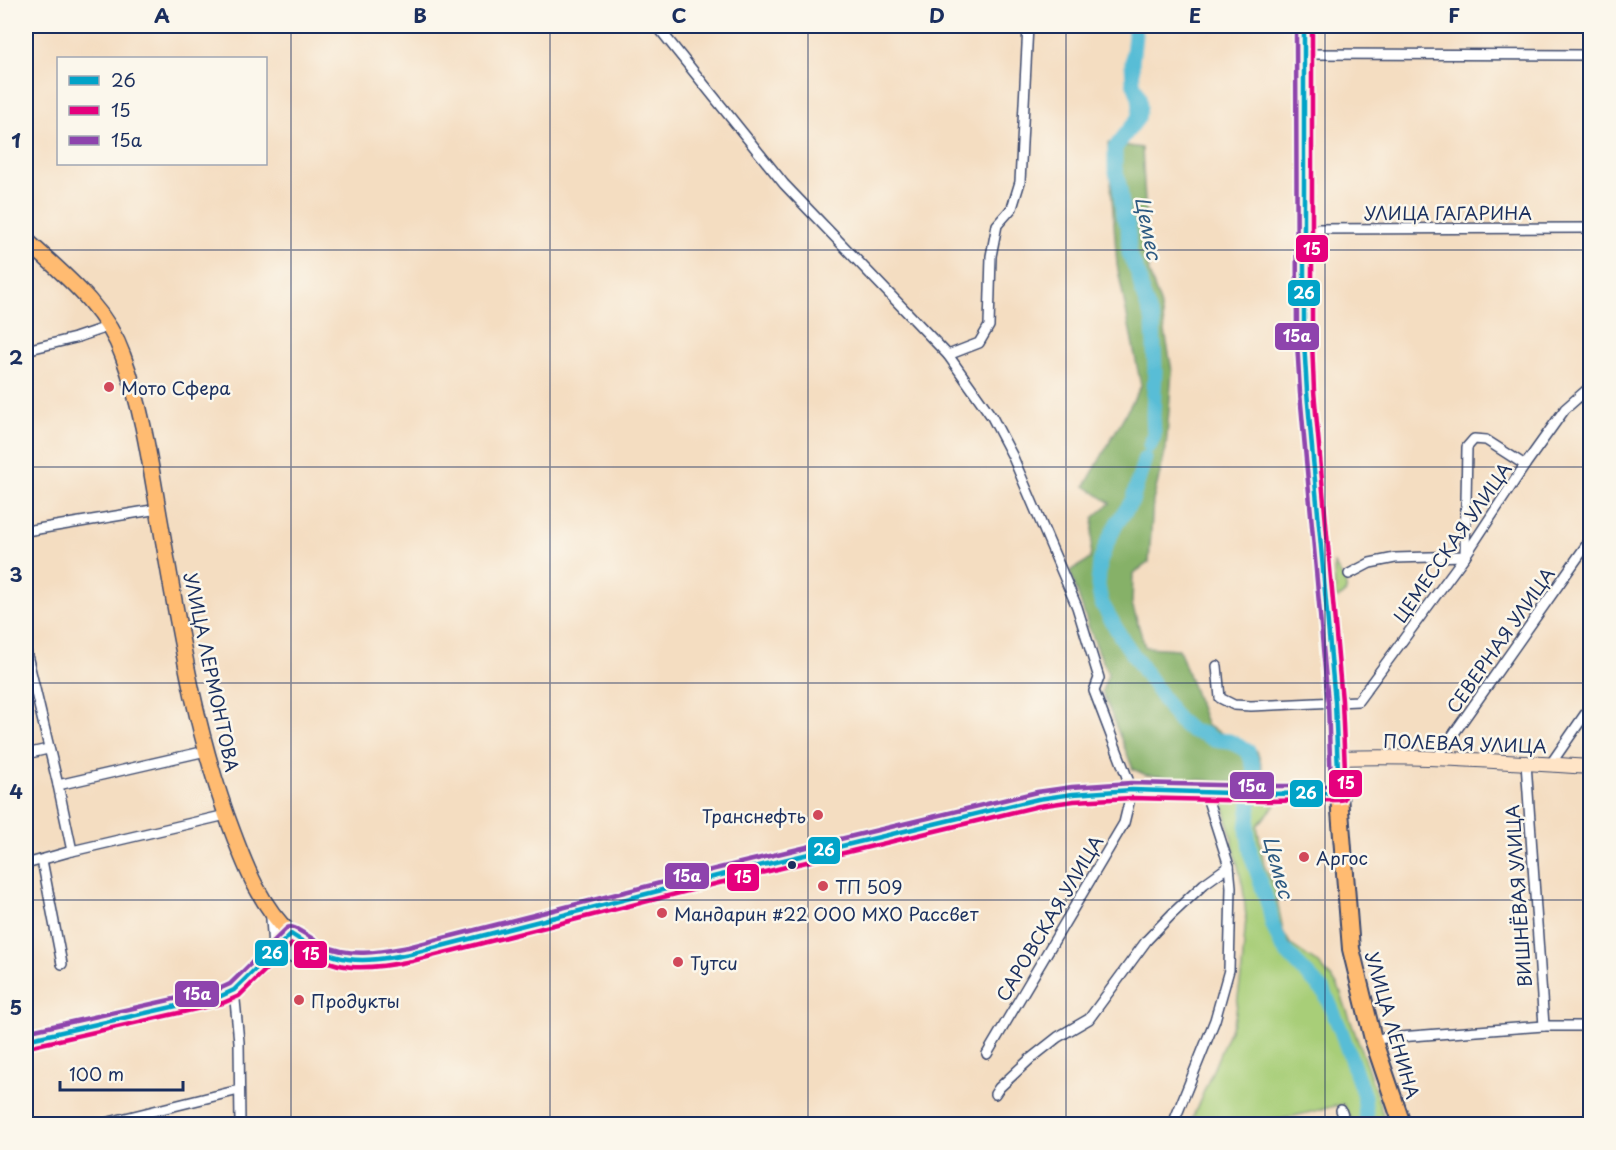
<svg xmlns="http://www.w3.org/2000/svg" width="1616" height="1150" font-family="'Playpen Sans',sans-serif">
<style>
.green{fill:#a8ce78;stroke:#627e6b;stroke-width:1.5}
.forest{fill:#86b168;stroke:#507063;stroke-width:1.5}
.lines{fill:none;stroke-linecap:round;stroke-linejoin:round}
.river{stroke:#58bdd6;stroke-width:15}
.minor-casing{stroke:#3c496d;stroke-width:12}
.tertiary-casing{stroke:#3c496d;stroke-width:15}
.secondary-casing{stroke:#3c496d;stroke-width:16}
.primary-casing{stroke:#3c496d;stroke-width:18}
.trunk-casing{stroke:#3c496d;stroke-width:20}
.minor{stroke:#fff;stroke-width:9}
.tertiary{stroke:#fff;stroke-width:12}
.secondary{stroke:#ffe4c6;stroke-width:14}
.primary{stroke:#ffbb71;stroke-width:15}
.trunk{stroke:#ffbb71;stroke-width:16}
.bus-1-casing{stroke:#fbf7ec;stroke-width:9}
.bus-2-casing{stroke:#fbf7ec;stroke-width:9}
.bus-3-casing{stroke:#fbf7ec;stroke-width:9}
.bus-1{stroke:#01a3c8;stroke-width:4.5}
.bus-2{stroke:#e5007d;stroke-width:4.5}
.bus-3{stroke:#8e44ad;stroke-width:4.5}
.grid{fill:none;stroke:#1b2f5e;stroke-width:1.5;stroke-opacity:0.55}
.poi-dot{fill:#d1495b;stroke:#fbf7ec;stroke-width:2}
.bus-dot{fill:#1b2f5e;stroke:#fbf7ec;stroke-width:2}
.labels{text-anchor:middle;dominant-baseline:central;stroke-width:5;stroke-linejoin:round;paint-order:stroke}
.street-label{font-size:18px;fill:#1b2f5e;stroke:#fbf7ec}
.poi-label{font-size:18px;fill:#1b2f5e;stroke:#fbf7ec;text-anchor:start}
.water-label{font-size:20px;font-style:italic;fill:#2d5a82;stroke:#fbf7ec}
.line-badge{stroke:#fbf7ec;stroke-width:2}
.badge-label{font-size:16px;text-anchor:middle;font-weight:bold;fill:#fff}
.neatline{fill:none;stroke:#1b2f5e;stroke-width:2}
.grid-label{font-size:20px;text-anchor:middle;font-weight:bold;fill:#1b2f5e}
</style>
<rect width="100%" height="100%" fill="#fbf7ec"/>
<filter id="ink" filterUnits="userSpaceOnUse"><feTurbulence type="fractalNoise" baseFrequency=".0167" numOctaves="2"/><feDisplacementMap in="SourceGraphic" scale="12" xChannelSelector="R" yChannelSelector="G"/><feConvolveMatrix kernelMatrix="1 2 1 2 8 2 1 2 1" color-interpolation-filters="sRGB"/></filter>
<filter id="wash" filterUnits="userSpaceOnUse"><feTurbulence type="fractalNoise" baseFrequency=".008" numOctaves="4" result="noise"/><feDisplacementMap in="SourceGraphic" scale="24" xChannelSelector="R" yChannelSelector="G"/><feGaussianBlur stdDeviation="1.35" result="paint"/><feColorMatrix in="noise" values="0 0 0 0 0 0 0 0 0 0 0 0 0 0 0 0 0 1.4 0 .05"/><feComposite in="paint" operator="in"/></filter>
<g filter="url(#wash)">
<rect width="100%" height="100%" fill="#f4ddc1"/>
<g class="green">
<path d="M1334 564C1340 574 1356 592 1338 598L1335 596Z"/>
<polygon points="1222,798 1276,804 1257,826 1264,865 1275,890 1283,931 1291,945 1319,964 1338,986 1368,1069 1386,1124 1354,1124 1343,1104 1262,1124 1190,1124 1235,1018 1242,969 1246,917 1243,887"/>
</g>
<polygon class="forest" points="1108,143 1142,148 1149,273 1160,303 1172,371 1166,449 1153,501 1149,562 1133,574 1132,604 1145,647 1179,649 1207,726 1257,751 1262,767 1259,785 1146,775 1133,769 1102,691 1108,674 1089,628 1070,571 1090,559 1094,517 1110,503 1085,486 1141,386 1117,265"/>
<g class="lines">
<g class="river">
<polyline points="1134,26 1135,35 1132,63 1133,82 1139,97 1140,107 1138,118 1115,148 1115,168 1120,188 1123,216 1128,225 1129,253 1139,276 1142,292 1153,322 1155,370 1153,415 1154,436 1150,445"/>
<polyline points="1145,458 1132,501 1117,523 1106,545 1100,562 1098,585 1101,602 1121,637 1177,719 1191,731 1204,734 1214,740 1229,741 1248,751 1254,768 1247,829 1251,855 1269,907 1272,923 1281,945 1287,953 1325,993 1341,1031 1364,1096 1367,1124"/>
</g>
</g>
</g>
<g filter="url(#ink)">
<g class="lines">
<g class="minor-casing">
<g id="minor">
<polyline points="657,26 784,184 948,355 992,417 1012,455 1077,607 1099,678 1094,691 1132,790 1124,823 987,1054"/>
<polyline points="1304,54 1590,55"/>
<polyline points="1305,229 1590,228"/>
<polyline points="26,350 75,338 110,326"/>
<polyline points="948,355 979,343 989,326 991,256 997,225 1012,208 1020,182 1028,26"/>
<polyline points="1589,388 1590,402"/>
<polyline points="26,531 158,509"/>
<polyline points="1349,574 1370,563 1395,558 1465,556 1467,447 1474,439 1486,440 1525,465"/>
<polyline points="26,651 58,785 72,851"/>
<polyline points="1217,666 1220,698 1234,705 1251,706 1358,701 1465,556 1525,465 1565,409 1590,387"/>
<polyline points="26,754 48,749"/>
<polyline points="1436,759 1590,540"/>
<polyline points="1526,763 1544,1026"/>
<polyline points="1550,765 1590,707"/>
<polyline points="58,785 206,751"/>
<polyline points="42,860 62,964"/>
<polyline points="26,864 72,851 226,815"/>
<polyline points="234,990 239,1042 240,1124"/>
<polyline points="1373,1039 1544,1026 1590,1026"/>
<polyline points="995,1094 999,1088 1030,1059 1058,1037 1089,1019 1147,940 1172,914 1204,884 1229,866"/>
<polyline points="1341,1110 1346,1124"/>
<polyline points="101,1124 239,1090"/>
<polyline points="1173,1124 1215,1020 1229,970 1231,887 1229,866 1205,791"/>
</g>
</g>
<g class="tertiary-casing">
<g id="tertiary">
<polyline points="271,954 274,940 272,912"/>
<path d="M265 963C287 954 298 954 321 954"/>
<polyline points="26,1040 221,996 234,990 291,934"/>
</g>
</g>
<g class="secondary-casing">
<path id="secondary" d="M1338 758C1422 755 1507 762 1590 767"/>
</g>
<g class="primary-casing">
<path id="primary" d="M26 240C63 274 106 307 123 356 142 407 150 462 159 515 178 622 194 731 233 833 246 868 262 908 291 934 332 968 362 964 410 954L717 876 1038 799 1073 794 1132 790 1263 794 1339 793"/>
</g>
<g class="trunk-casing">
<polyline id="trunk" points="1304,26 1304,341 1307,392 1335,702 1340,811 1351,949 1373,1039 1402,1124"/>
</g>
<use href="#minor" class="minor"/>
<use href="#tertiary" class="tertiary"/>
<use href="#secondary" class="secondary"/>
<use href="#primary" class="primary"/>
<use href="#trunk" class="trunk"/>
<g class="bus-1-casing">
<path id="bus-1" d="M26 1040 221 996 234 990 291 934C336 964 358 964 410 954L717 876 1038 799 1073 794 1132 790 1263 794 1339 793 1335 702 1307 392 1304 341V26"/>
</g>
<g class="bus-2-casing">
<path id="bus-2" d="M28 1047 223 1003 239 996 292 944C336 972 362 971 412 961L719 883 1039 806 1074 801 1132 798 1263 801 1339 800 1344 799 1346 793 1342 701 1314 391 1312 341V26"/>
</g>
<g class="bus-3-casing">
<path id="bus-3" d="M26 1032 219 989 230 984 286 929C287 928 288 927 290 927 296 926 316 942 323 945 351 958 380 952 408 947L715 869 1037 792 1072 787 1131 783 1263 786H1331L1328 703 1300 393 1297 341 1296 26"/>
</g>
<use href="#bus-1" class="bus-1"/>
<use href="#bus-2" class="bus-2"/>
<use href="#bus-3" class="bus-3"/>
</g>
</g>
<path class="grid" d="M291 26V1124M550 26V1124M808 26V1124M1066 26V1124M1325 26V1124M26 250H1590M26 467H1590M26 683H1590M26 900H1590"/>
<g class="poi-dot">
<circle cx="109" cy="387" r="6"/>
<circle cx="818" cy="815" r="6"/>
<circle cx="1304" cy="857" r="6"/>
<circle cx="823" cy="886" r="6"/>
<circle cx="662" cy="913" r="6"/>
<circle cx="678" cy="962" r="6"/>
<circle cx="299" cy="1000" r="6"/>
</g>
<circle class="bus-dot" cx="792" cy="865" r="5"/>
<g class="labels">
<g class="street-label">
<text x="1448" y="212">УЛИЦА ГАГАРИНА</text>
<text transform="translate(1452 542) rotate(-55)">ЦЕМЕССКАЯ УЛИЦА</text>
<text transform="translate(1500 640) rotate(-55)">СЕВЕРНАЯ УЛИЦА</text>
<text transform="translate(212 672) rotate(78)">УЛИЦА ЛЕРМОНТОВА</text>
<text transform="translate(1465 743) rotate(2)">ПОЛЕВАЯ УЛИЦА</text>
<text transform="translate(1518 896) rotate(-94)">ВИШНЁВАЯ УЛИЦА</text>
<text transform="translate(1049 918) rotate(-59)">САРОВСКАЯ УЛИЦА</text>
<text transform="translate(1393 1025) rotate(74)">УЛИЦА ЛЕНИНА</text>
</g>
<g class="poi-label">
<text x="121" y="387">Мото Сфера</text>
<text x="806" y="815" text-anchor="end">Транснефть</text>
<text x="1316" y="857">Аргос</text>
<text x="835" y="886">ТП 509</text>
<text x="674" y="913">Мандарин #22 ООО МХО Рассвет</text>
<text x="690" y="962">Тутси</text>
<text x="311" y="1000">Продукты</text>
</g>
<g class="water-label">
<text transform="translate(1149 228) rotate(79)">Цемес</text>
<text transform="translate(1279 867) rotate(75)">Цемес</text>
</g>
</g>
<g class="line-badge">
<rect x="1295" y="234" width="34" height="29" rx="6" fill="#e5007d"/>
<rect x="1287" y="279" width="34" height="28" rx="6" fill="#01a3c8"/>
<rect x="1274" y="322" width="46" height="29" rx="6" fill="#8e44ad"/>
<rect x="1328" y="769" width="35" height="29" rx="6" fill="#e5007d"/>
<rect x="1229" y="771" width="46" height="29" rx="6" fill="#8e44ad"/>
<rect x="1289" y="779" width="35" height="29" rx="6" fill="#01a3c8"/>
<rect x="807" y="836" width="34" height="29" rx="6" fill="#01a3c8"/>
<rect x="664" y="862" width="46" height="28" rx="6" fill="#8e44ad"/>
<rect x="726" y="863" width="34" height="29" rx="6" fill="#e5007d"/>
<rect x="254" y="939" width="35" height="28" rx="6" fill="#01a3c8"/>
<rect x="293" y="940" width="35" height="29" rx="6" fill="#e5007d"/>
<rect x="174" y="980" width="46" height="28" rx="6" fill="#8e44ad"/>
</g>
<g class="badge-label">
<text x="1312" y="255">15</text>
<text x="1304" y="299">26</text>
<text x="1297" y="342">15а</text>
<text x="1346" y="789">15</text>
<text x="1252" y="792">15а</text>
<text x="1306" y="799">26</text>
<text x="824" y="856">26</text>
<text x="687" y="882">15а</text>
<text x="743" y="883">15</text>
<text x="272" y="959">26</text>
<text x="311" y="960">15</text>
<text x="197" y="1000">15а</text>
</g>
<rect width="1616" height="1150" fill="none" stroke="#fbf7ec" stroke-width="66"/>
<rect x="57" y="57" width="210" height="108" fill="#fbf7ec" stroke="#a1a7b3" stroke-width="1.5"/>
<rect x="69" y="76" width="30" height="9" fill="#01a3c8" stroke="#a1a7b3" stroke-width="1.5"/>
<text x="111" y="87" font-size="18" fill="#1b2f5e">26</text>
<rect x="69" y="106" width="30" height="9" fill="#e5007d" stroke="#a1a7b3" stroke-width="1.5"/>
<text x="111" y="117" font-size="18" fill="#1b2f5e">15</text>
<rect x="69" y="136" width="30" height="9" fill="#8e44ad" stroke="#a1a7b3" stroke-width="1.5"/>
<text x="111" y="147" font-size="18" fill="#1b2f5e">15а</text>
<path d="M60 1081v9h123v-9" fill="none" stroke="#1b2f5e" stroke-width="3"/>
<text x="69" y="1081" font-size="18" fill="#1b2f5e" stroke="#fbf7ec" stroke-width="4.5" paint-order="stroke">100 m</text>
<rect x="33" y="33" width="1550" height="1084" class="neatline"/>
<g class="grid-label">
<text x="162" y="23">A</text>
<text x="420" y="23">B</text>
<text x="679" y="23">C</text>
<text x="937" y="23">D</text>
<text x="1195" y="23">E</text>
<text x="1454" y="23">F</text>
<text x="16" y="148">1</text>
<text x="16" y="365">2</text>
<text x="16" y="582">3</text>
<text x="16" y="799">4</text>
<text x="16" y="1015">5</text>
</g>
</svg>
